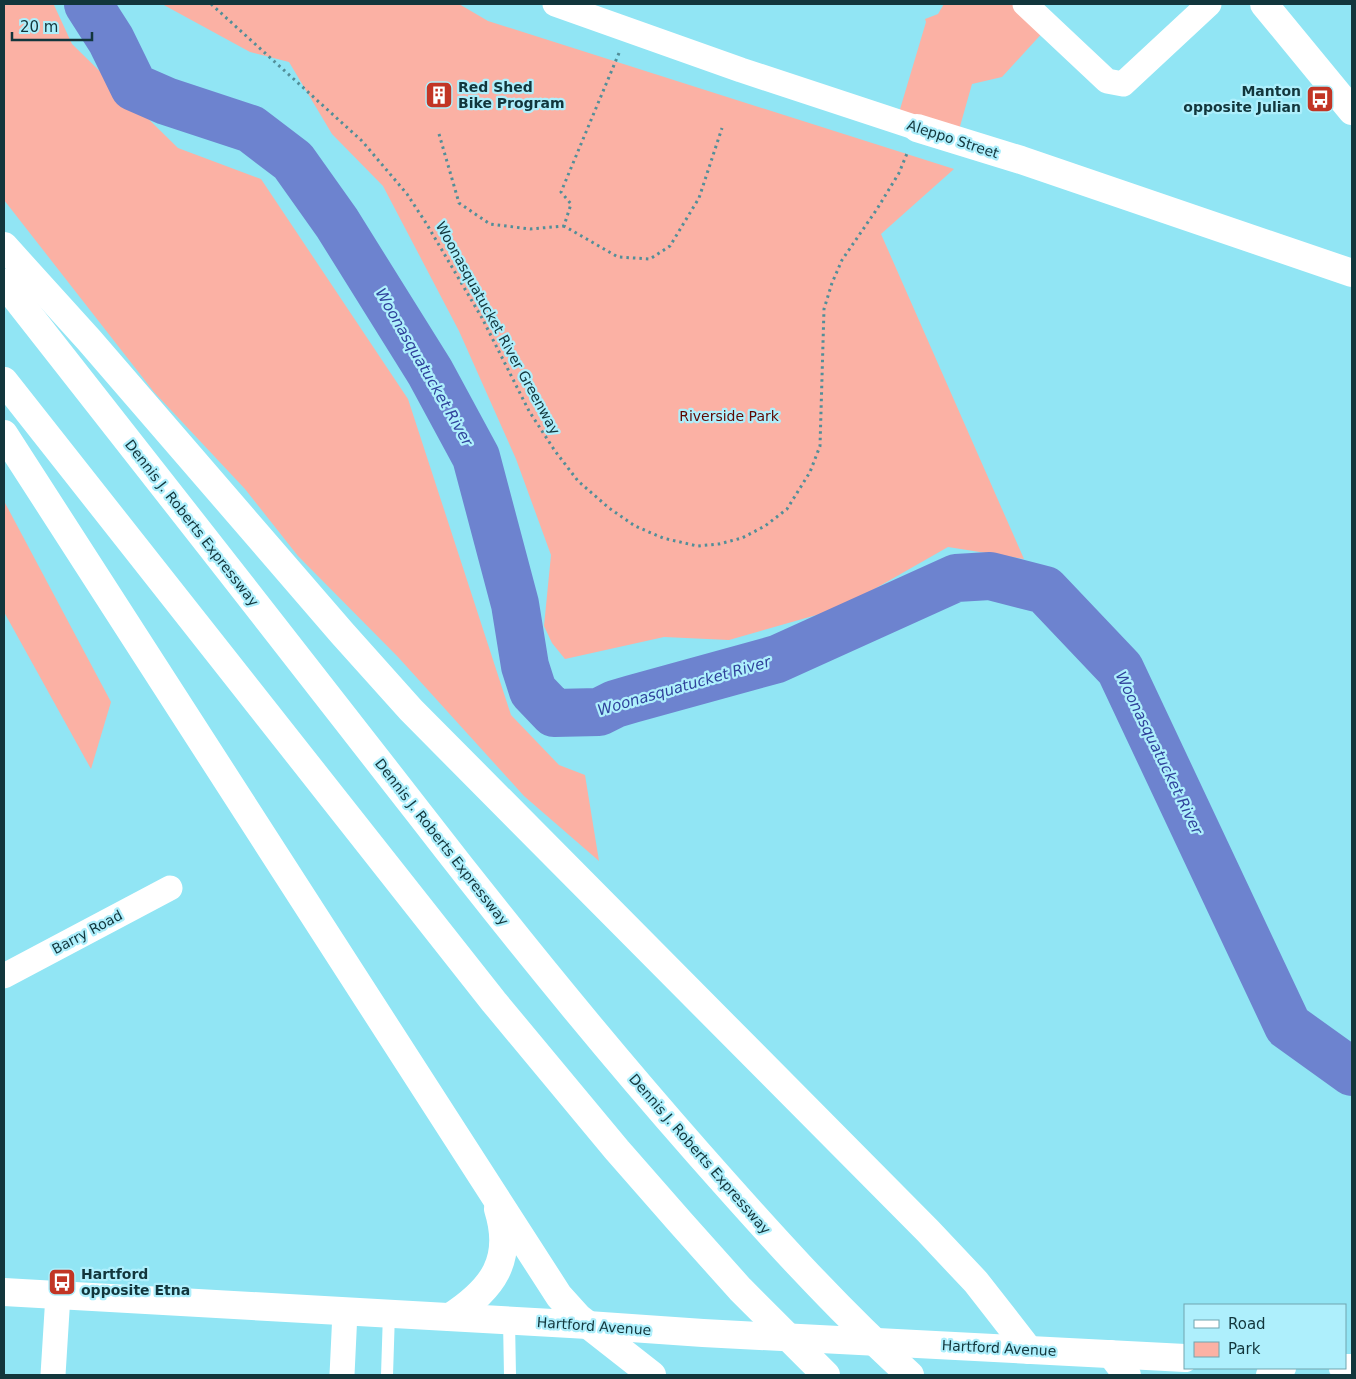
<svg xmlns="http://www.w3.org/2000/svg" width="1356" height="1379" font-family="'DejaVu Sans',sans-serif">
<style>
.green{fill:#fbb1a4}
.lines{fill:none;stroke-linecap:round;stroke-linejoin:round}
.river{stroke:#6d83cf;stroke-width:48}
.path{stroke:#528e98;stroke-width:3;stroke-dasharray:2.5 4;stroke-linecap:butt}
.service{stroke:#fff;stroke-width:12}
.minor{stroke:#fff;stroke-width:25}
.tertiary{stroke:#fff;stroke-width:28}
.secondary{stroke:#fff;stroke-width:28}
.motorway{stroke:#fff;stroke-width:28}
.labels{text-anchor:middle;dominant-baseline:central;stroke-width:4.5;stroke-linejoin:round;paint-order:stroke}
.poi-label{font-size:14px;font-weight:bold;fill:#12363c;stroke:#aeeffc;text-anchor:start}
.street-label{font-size:14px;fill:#12363c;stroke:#aeeffc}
.park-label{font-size:14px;fill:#5f0903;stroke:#aeeffc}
.water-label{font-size:15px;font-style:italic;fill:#30429c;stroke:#aeeffc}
</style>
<rect width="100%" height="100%" fill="#91e5f4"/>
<g class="green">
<polygon points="4,4 51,4 54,5 72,44 178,148 261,179 408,399 511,715 559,765 585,775 599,861 524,796 398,657 298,556 245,489 154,392 4,200"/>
<polygon points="162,4 459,4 488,21 954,169 881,234 1024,559 948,547 841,608 729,640 664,637 565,659 552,643 544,626 551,555 516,459 459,331 383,186 332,134 289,62 250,52"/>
<polygon points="944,4 1028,4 1046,29 1002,77 972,84 955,144 895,126 926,22 925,19 938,14"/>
<polygon points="4,501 111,702 91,769 4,612"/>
</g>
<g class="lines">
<polyline class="river" points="88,4 111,40 134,87 166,101 251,129 293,161 337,223 430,372 476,457 515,604 525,666 533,691 554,713 599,712 615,704 632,699 777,659 956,578 990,576 1045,590 1120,669 1288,1026 1352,1072"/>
<g class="path">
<polyline points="211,4 362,141 407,194 426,223 482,318 529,411 555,451 578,481 609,508 635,526 663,538 697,546 719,544 742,538 765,526 787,509 810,472 820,446 824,309 832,283 842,260 877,209 899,173 908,151"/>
<polyline points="619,53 561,192 571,204 564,226 618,257 650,259 670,246 699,198 722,128"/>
<polyline points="439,134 459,203 490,224 530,229 564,226"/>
</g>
<g class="service">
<polyline points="509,1321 510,1375"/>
<polyline points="387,1375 389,1313"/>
</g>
<g class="minor">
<polyline points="555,4 741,70 917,128"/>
<polyline points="1025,4 1107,81 1123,84 1209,4"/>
<polyline points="4,976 170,888"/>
<polyline points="53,1375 58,1295"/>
<polyline points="342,1375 345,1312"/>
</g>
<polyline class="tertiary" points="917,128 1021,160 1352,273"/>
<g class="secondary">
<polyline points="1264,4 1352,111"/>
<polyline points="4,1292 588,1325 703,1333 1185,1358"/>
<polyline points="1343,1368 1352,1368"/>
</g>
<g class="motorway">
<polyline points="4,246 89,340 342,633 411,710 928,1231 976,1282 1029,1350"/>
<path d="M4 283C144 460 283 639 422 817 511 932 602 1044 698 1153 766 1230 834 1306 910 1375"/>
<polyline points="4,381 494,1002 617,1150 681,1223 740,1289 826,1375"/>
<polyline points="4,434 559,1296 578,1317 652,1375"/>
<path d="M450 1317C493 1289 514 1260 498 1209"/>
<polyline points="1111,1354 1127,1375"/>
<polyline points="1270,1375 1282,1368"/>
</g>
</g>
<defs>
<g id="building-square" transform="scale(1.4375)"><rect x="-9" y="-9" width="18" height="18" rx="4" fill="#c23525" stroke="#aeeffc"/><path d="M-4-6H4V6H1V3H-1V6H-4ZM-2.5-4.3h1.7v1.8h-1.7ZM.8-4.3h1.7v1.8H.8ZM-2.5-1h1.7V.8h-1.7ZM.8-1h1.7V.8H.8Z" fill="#fff"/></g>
<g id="bus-square" transform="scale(1.4375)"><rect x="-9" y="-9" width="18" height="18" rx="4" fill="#c23525" stroke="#aeeffc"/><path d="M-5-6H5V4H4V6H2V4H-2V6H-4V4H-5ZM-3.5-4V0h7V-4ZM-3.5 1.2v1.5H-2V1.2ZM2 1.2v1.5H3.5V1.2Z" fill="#fff"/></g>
</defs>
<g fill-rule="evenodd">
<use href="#building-square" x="439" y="95"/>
<use href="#bus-square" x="1320" y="99"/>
<use href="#bus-square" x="62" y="1282"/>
</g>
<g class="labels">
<g class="poi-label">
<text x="458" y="87">Red Shed<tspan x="458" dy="16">Bike Program</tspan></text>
<text x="1301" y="91" text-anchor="end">Manton<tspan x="1301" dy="16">opposite Julian</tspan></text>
<text x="81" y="1274">Hartford<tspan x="81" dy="16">opposite Etna</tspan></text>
</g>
<g class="street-label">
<text transform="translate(953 139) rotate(18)">Aleppo Street</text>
<text transform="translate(498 328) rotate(61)">Woonasquatucket River Greenway</text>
<text transform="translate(192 523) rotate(52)">Dennis J. Roberts Expressway</text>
<text transform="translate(442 842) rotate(52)">Dennis J. Roberts Expressway</text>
<text transform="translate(87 932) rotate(-28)">Barry Road</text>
<text transform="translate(700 1154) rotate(49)">Dennis J. Roberts Expressway</text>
<text transform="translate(594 1326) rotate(4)">Hartford Avenue</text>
<text transform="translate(999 1348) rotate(3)">Hartford Avenue</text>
</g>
<g class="park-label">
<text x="729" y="416">Riverside Park</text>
</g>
<g class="water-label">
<text transform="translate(424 367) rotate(60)">Woonasquatucket River</text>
<text transform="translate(684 686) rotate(-16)">Woonasquatucket River</text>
<text transform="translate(1159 753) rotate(64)">Woonasquatucket River</text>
</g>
</g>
<rect width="1356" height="1379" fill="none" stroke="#12363c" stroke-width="10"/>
<rect x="1184" y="1304" width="162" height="65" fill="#aeeffc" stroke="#70a5af"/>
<rect x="1194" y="1320" width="25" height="8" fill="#ffffff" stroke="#70a5af"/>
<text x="1228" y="1329" font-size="15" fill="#12363c">Road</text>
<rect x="1194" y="1342" width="25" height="15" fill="#fbb1a4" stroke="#70a5af"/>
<text x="1228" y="1354" font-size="15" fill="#12363c">Park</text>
<path d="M12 32v8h80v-8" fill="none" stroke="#12363c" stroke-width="2.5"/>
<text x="20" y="32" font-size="15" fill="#12363c" stroke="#aeeffc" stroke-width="4" paint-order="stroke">20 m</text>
</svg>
